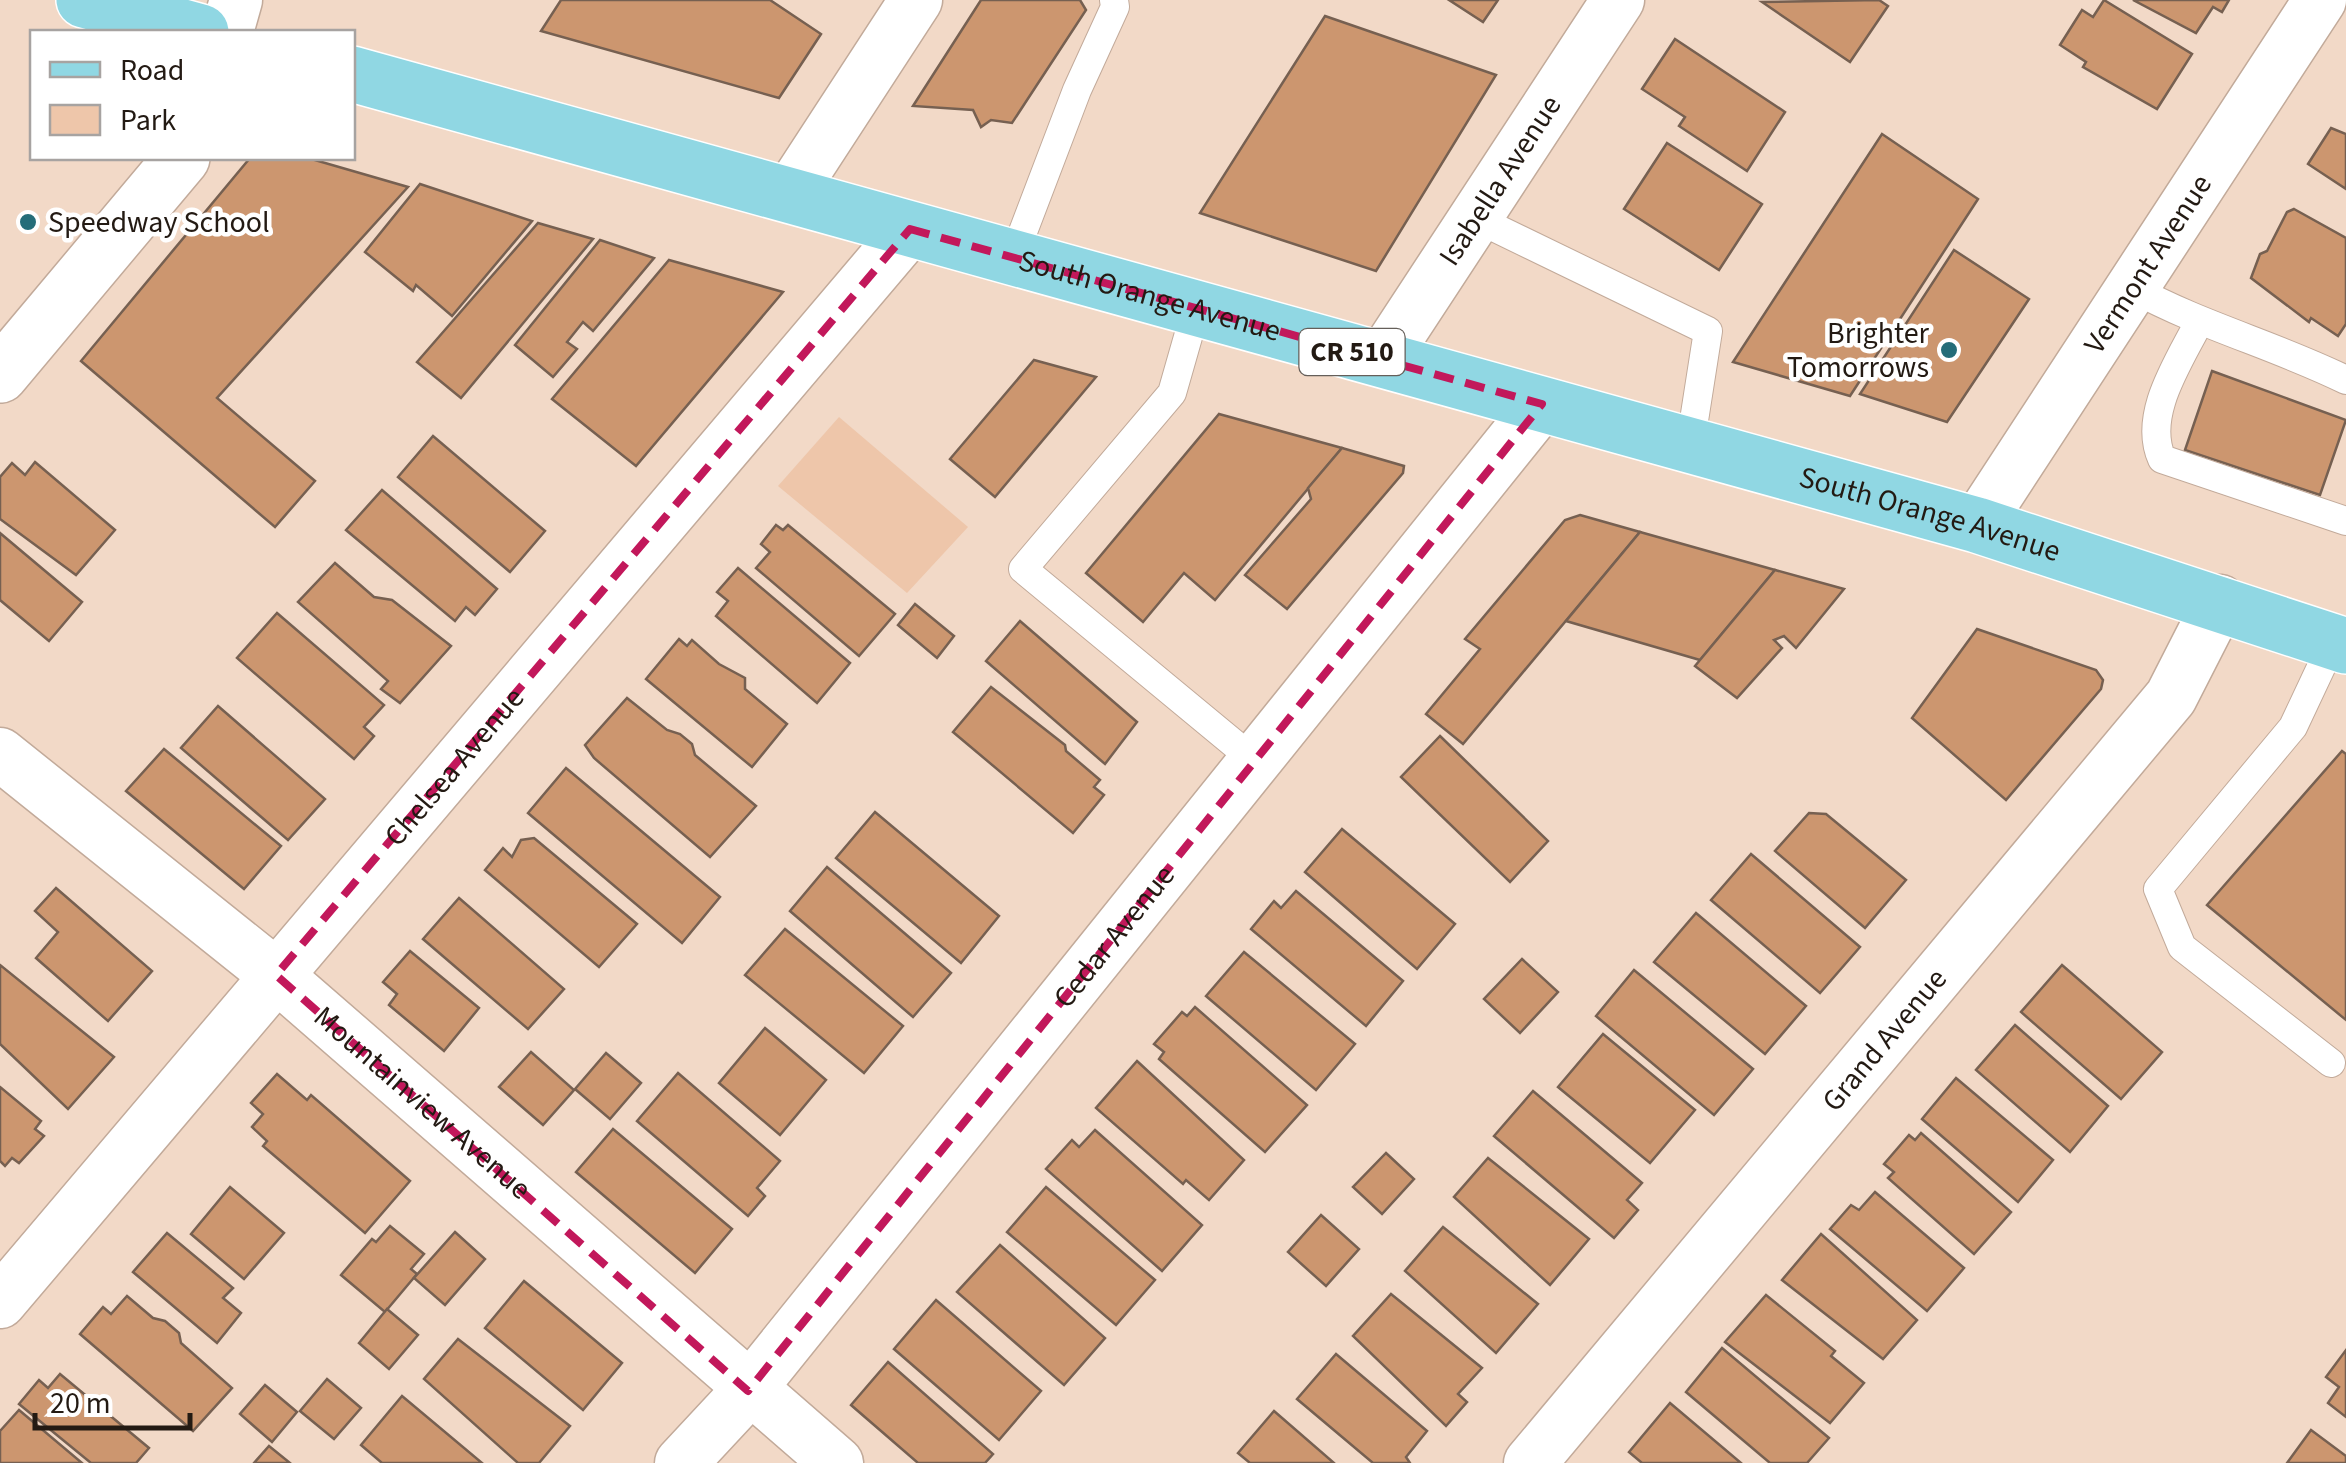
<svg xmlns="http://www.w3.org/2000/svg" width="2346" height="1463" font-family="'Source Sans 3',sans-serif">
<style>
.green{fill:#eec6aa}
.building{fill:#cc966f;stroke:#766051;stroke-width:2.5}
.lines{fill:none;stroke-linecap:round;stroke-linejoin:round}
.lane-casing{stroke:#c2aa9a;stroke-width:30}
.street-casing{stroke:#c2aa9a;stroke-width:55}
.secondary-casing{stroke:#c2aa9a;stroke-width:58}
.primary-casing{stroke:#fff;stroke-width:58}
.lane{stroke:#fff;stroke-width:28}
.street{stroke:#fff;stroke-width:52}
.secondary{stroke:#fff;stroke-width:55}
.primary{stroke:#90d7e3;stroke-width:55}
.marked{fill:none;stroke:#c2185b;stroke-width:8;stroke-dasharray:20 12;stroke-linejoin:round}
.poi-dot{fill:#256d79;stroke:#fff;stroke-width:4}
.labels{text-anchor:middle;dominant-baseline:central;stroke-width:9;stroke-linejoin:round;paint-order:stroke}
.shield{fill:#fff;stroke:#655f5a;stroke-width:2.5}
.shield-label{font-size:28px;font-weight:bold;fill:#231a13}
.street-label{font-size:30px;fill:#231a13;stroke:#fff}
.poi-label{font-size:30px;fill:#231a13;stroke:#fff;text-anchor:start}
</style>
<rect width="100%" height="100%" fill="#f2d9c7"/>
<polygon class="green" points="839,417 968,527 907,593 778,486"/>
<g class="building">
<polygon points="561,0 770,0 821,34 779,98 541,31"/>
<polygon points="981,0 1080,0 1086,10 1012,123 991,120 981,127 973,110 913,106"/>
<polygon points="1449,0 1498,0 1483,22"/>
<polygon points="1879,0 1888,6 1850,62 1762,2"/>
<polygon points="2104,0 2192,54 2157,109 2083,67 2086,62 2060,45 2082,10 2093,17"/>
<polygon points="2133,0 2229,0 2222,12 2213,7 2196,33"/>
<polygon points="1325,16 1496,75 1376,271 1200,213"/>
<polygon points="1675,39 1785,112 1747,171 1679,126 1685,117 1642,89"/>
<polygon points="2331,128 2346,134 2346,189 2308,164"/>
<polygon points="1882,134 1978,199 1850,396 1733,362"/>
<polygon points="1667,143 1762,204 1719,270 1624,209"/>
<polygon points="250,158 308,158 408,187 217,398 315,481 275,527 81,361"/>
<polygon points="420,184 532,221 452,316 416,285 413,291 365,252"/>
<polygon points="2294,209 2346,238 2346,324 2338,336 2311,318 2309,322 2251,278 2260,254 2267,251 2287,212"/>
<polygon points="538,223 593,239 461,398 417,362"/>
<polygon points="600,240 654,258 593,331 583,322 567,342 577,349 553,377 515,345"/>
<polygon points="1954,250 2029,299 1947,422 1860,394"/>
<polygon points="669,260 783,292 636,466 552,399"/>
<polygon points="1034,360 1096,377 995,497 950,459"/>
<polygon points="2212,371 2346,420 2320,495 2185,450"/>
<polygon points="1219,414 1342,448 1215,600 1184,573 1143,622 1086,573"/>
<polygon points="433,436 545,531 510,572 398,477"/>
<polygon points="1342,448 1404,466 1403,473 1287,609 1245,575 1311,499 1308,488"/>
<polygon points="35,462 115,530 76,575 0,519 0,477 12,463 25,475"/>
<polygon points="382,490 497,589 475,615 466,607 455,621 346,530"/>
<polygon points="1580,515 1640,532 1463,744 1426,714 1480,649 1465,639 1565,520"/>
<polygon points="776,525 783,530 788,525 895,614 859,656 756,568 770,552 761,544"/>
<polygon points="1640,532 1775,570 1700,660 1566,621"/>
<polygon points="0,533 82,602 49,641 0,600"/>
<polygon points="335,563 374,597 392,600 451,646 400,703 381,689 388,681 298,602"/>
<polygon points="738,568 850,663 817,703 716,616 728,601 717,592"/>
<polygon points="1775,570 1844,589 1796,648 1784,636 1774,640 1782,648 1737,698 1695,666"/>
<polygon points="915,604 954,636 937,658 898,625"/>
<polygon points="277,613 384,705 364,727 374,736 354,759 237,658"/>
<polygon points="1020,621 1137,722 1105,764 986,661"/>
<polygon points="1977,629 2096,670 2103,680 2101,689 2006,800 1912,718"/>
<polygon points="679,639 687,646 692,640 719,664 745,678 745,689 787,724 752,767 646,679"/>
<polygon points="991,687 1065,745 1066,751 1100,780 1094,787 1104,795 1073,833 953,732"/>
<polygon points="627,698 667,730 680,734 692,744 695,755 756,806 710,857 594,758 585,745"/>
<polygon points="218,706 325,799 288,840 181,748"/>
<polygon points="1440,736 1548,841 1510,882 1401,777"/>
<polygon points="164,749 281,846 244,889 126,791"/>
<polygon points="2342,751 2346,754 2346,1020 2207,905"/>
<polygon points="566,768 720,897 682,943 528,813"/>
<polygon points="875,812 999,916 961,963 836,858"/>
<polygon points="1809,813 1826,814 1906,880 1865,928 1775,851"/>
<polygon points="1342,829 1455,924 1417,969 1305,872"/>
<polygon points="534,838 637,924 599,967 485,870 503,848 512,857 521,840"/>
<polygon points="1751,854 1860,947 1820,993 1711,900"/>
<polygon points="827,867 951,973 913,1017 790,911"/>
<polygon points="56,888 152,971 108,1021 36,958 58,932 35,911"/>
<polygon points="1296,891 1403,981 1366,1026 1251,929 1274,901 1281,908"/>
<polygon points="459,898 564,989 528,1029 423,939"/>
<polygon points="1696,913 1806,1006 1765,1054 1654,962"/>
<polygon points="785,929 903,1026 864,1073 745,975"/>
<polygon points="410,951 479,1008 444,1051 389,1005 397,994 383,982"/>
<polygon points="1244,952 1355,1044 1316,1090 1206,996"/>
<polygon points="1522,959 1558,992 1520,1033 1484,999"/>
<polygon points="0,965 114,1057 68,1109 0,1044"/>
<polygon points="2062,965 2162,1052 2121,1099 2021,1012"/>
<polygon points="1634,970 1753,1069 1714,1115 1596,1016"/>
<polygon points="1195,1007 1307,1105 1265,1152 1159,1059 1164,1052 1154,1044 1182,1012 1187,1016"/>
<polygon points="2015,1025 2108,1106 2070,1152 1976,1070"/>
<polygon points="765,1028 826,1080 780,1135 719,1083"/>
<polygon points="1603,1034 1695,1110 1650,1163 1558,1087"/>
<polygon points="531,1052 574,1090 543,1125 499,1087"/>
<polygon points="606,1053 641,1083 610,1119 575,1089"/>
<polygon points="1137,1061 1244,1160 1209,1200 1186,1180 1183,1184 1096,1108"/>
<polygon points="678,1073 780,1161 757,1188 765,1196 748,1216 637,1121"/>
<polygon points="277,1074 307,1100 311,1095 410,1181 365,1233 263,1146 267,1141 252,1127 263,1114 251,1103"/>
<polygon points="1956,1078 2053,1160 2018,1202 1922,1119"/>
<polygon points="0,1087 41,1121 35,1129 44,1136 19,1163 12,1158 5,1166 0,1161"/>
<polygon points="1533,1091 1642,1183 1627,1200 1638,1210 1614,1238 1494,1136"/>
<polygon points="613,1129 732,1229 695,1273 576,1172"/>
<polygon points="1095,1130 1202,1225 1162,1271 1046,1169 1072,1140 1079,1147"/>
<polygon points="1921,1133 2011,1212 1974,1254 1888,1178 1894,1172 1884,1164 1909,1135 1915,1140"/>
<polygon points="1386,1153 1414,1179 1382,1214 1353,1187"/>
<polygon points="1488,1158 1589,1239 1550,1285 1454,1197"/>
<polygon points="230,1187 284,1233 244,1279 191,1234"/>
<polygon points="1046,1187 1155,1280 1116,1325 1007,1232"/>
<polygon points="1875,1192 1964,1268 1927,1311 1830,1229 1851,1205 1859,1210"/>
<polygon points="1321,1215 1359,1249 1326,1286 1288,1252"/>
<polygon points="390,1226 424,1254 411,1269 417,1274 385,1312 341,1275 372,1239 376,1242"/>
<polygon points="1443,1227 1538,1304 1496,1353 1405,1271"/>
<polygon points="455,1232 485,1259 445,1305 414,1278"/>
<polygon points="167,1233 233,1288 223,1298 241,1313 217,1343 133,1272"/>
<polygon points="1821,1234 1917,1320 1883,1359 1782,1280"/>
<polygon points="1000,1245 1105,1338 1064,1385 957,1292"/>
<polygon points="524,1281 622,1363 583,1410 485,1328"/>
<polygon points="1391,1294 1482,1368 1458,1394 1467,1402 1446,1426 1353,1336"/>
<polygon points="1766,1295 1835,1351 1831,1356 1864,1383 1830,1423 1725,1342"/>
<polygon points="127,1296 153,1318 165,1321 179,1333 181,1343 232,1388 193,1431 80,1334 103,1307 111,1314"/>
<polygon points="936,1300 1041,1391 999,1440 894,1349"/>
<polygon points="387,1309 418,1335 389,1369 359,1343"/>
<polygon points="458,1339 570,1426 539,1463 518,1463 424,1379"/>
<polygon points="1722,1348 1829,1438 1807,1463 1770,1463 1686,1392"/>
<polygon points="2346,1350 2346,1417 2328,1403 2339,1387 2326,1377"/>
<polygon points="1336,1354 1427,1431 1406,1457 1410,1463 1373,1463 1297,1399"/>
<polygon points="888,1362 993,1454 985,1463 918,1463 851,1405"/>
<polygon points="60,1374 149,1448 136,1463 91,1463 19,1404 39,1380 48,1388"/>
<polygon points="327,1379 361,1408 334,1439 300,1411"/>
<polygon points="265,1385 297,1412 272,1442 240,1414"/>
<polygon points="402,1396 482,1463 382,1463 361,1445"/>
<polygon points="1670,1403 1741,1463 1642,1463 1629,1452"/>
<polygon points="19,1410 82,1463 0,1463 0,1431"/>
<polygon points="1274,1411 1334,1463 1250,1463 1238,1453"/>
<polygon points="2311,1430 2346,1456 2346,1463 2287,1463"/>
<polygon points="269,1446 290,1463 254,1463"/>
</g>
<g class="lines">
<g class="lane-casing">
<g id="lane">
<polyline points="1475,218 1708,331 1690,446"/>
<polyline points="1013,258 1077,90 1115,7 1114,0"/>
<path d="M2132 288C2201 326 2275 345 2346 380"/>
<polyline points="1196,309 1172,393 1023,569 1255,761"/>
<path d="M2199 322C2179 362 2142 415 2162 459L2346 521"/>
<polyline points="2331,1063 2182,947 2158,889 2293,727 2333,642"/>
</g>
</g>
<g class="street-casing">
<g id="street">
<polyline points="227,32 236,0"/>
<polyline points="789,195 916,0"/>
<path id="s1" d="M1382 360 1618 0"/>
<path id="s2" d="M1977 525 2320 0"/>
<path id="s3" d="M0 754 276 975 837 1463"/>
<path id="s4" d="M0 1302 910 229"/>
<path id="s5" d="M681 1463 748 1391 1542 404"/>
<path id="s6" d="M1530 1463 2171 697 2220 601"/>
</g>
</g>
<g class="secondary-casing">
<polyline id="secondary" points="0,375 182,158"/>
</g>
<g class="primary-casing">
<g id="primary">
<polyline points="84,0 201,32"/>
<path id="s7" d="M352 74 1977 525 2346 646"/>
</g>
</g>
<use href="#lane" class="lane"/>
<use href="#street" class="street"/>
<use href="#secondary" class="secondary"/>
<use href="#primary" class="primary"/>
</g>
<path class="marked" d="M910 229 1542 404 748 1391 276 975Z"/>
<g class="poi-dot">
<circle cx="28" cy="222" r="10"/>
<circle cx="1949" cy="350" r="10"/>
</g>
<g class="labels">
<rect class="shield" x="1299.5" y="329" width="105" height="46" rx="8"/>
<g class="shield-label">
<text x="1352" y="352">CR 510</text>
</g>
<g class="street-label">
<text stroke="none"><textPath href="#s1" startOffset="215">Isabella Avenue</textPath></text>
<text stroke="none"><textPath href="#s2" startOffset="312">Vermont Avenue</textPath></text>
<text stroke="none"><textPath href="#s7" startOffset="828">South Orange Avenue</textPath></text>
<text stroke="none"><textPath href="#s7" startOffset="1638">South Orange Avenue</textPath></text>
<text stroke="none"><textPath href="#s4" startOffset="702">Chelsea Avenue</textPath></text>
<text stroke="none"><textPath href="#s5" startOffset="682">Cedar Avenue</textPath></text>
<text stroke="none"><textPath href="#s6" startOffset="552">Grand Avenue</textPath></text>
<text stroke="none"><textPath href="#s3" startOffset="548">Mountainview Avenue</textPath></text>
</g>
<g class="poi-label">
<text x="48" y="222">Speedway School</text>
<text x="1929" y="333" text-anchor="end">Brighter<tspan x="1929" dy="34">Tomorrows</tspan></text>
</g>
</g>
<rect x="30" y="30" width="325" height="130" fill="#ffffff" stroke="#a7a3a1" stroke-width="2.5"/>
<rect x="50" y="62" width="50" height="15" fill="#90d7e3" stroke="#a7a3a1" stroke-width="2.5"/>
<text x="120" y="80" font-size="30" fill="#231a13">Road</text>
<rect x="50" y="105" width="50" height="30" fill="#eec6aa" stroke="#a7a3a1" stroke-width="2.5"/>
<text x="120" y="130" font-size="30" fill="#231a13">Park</text>
<path d="M35 1413v15h155v-15" fill="none" stroke="#231a13" stroke-width="5"/>
<text x="50" y="1413" font-size="30" fill="#231a13" stroke="#ffffff" stroke-width="8" paint-order="stroke">20 m</text>
</svg>
